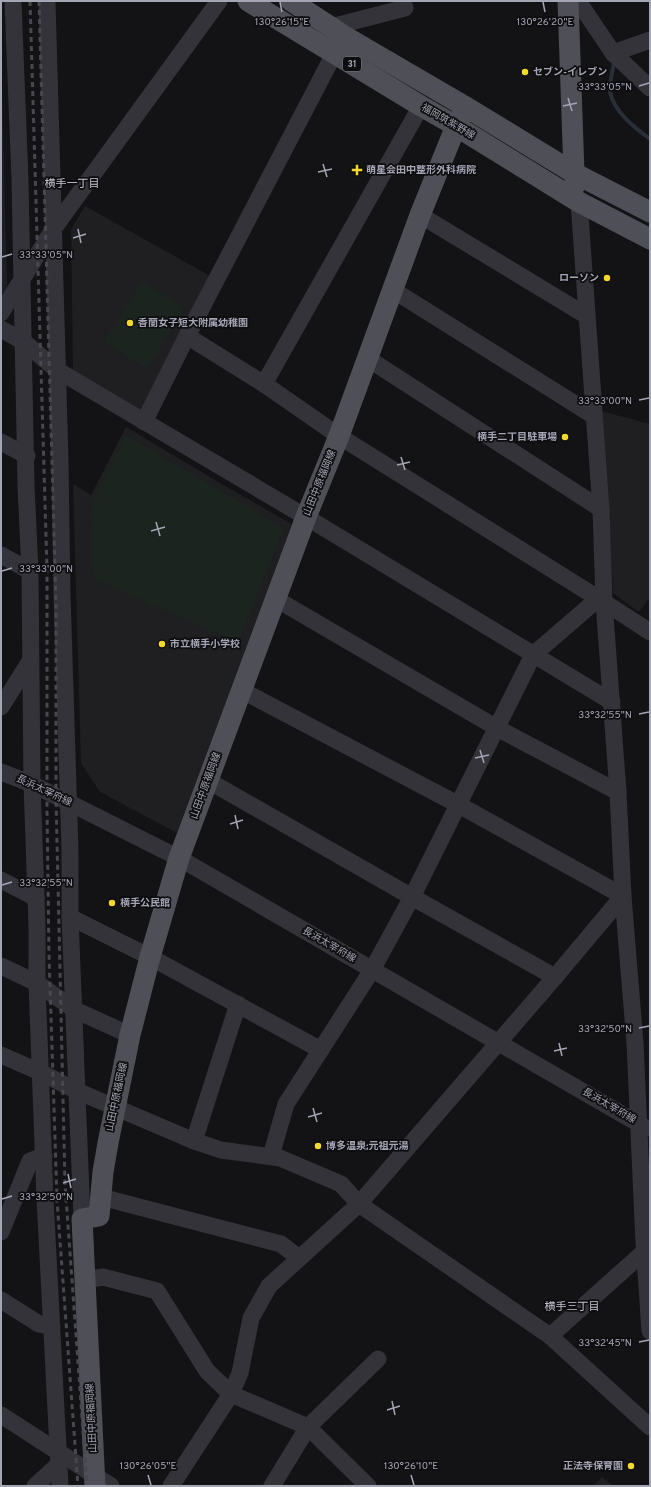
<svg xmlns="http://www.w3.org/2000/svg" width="651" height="1487" font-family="Overpass,'Noto Sans JP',sans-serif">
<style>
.built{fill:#1f1e21}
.green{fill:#1c241f}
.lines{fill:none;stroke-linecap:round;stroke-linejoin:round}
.stream{stroke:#292e37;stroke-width:4}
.minor{stroke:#333339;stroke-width:17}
.major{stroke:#4f4f58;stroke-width:21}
.rail{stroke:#484850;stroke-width:3;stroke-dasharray:5 4;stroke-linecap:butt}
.ticks{fill:none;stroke:#a4a5b5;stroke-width:1.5}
.poi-dot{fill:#f3d92c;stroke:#0e0d0f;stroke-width:1.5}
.labels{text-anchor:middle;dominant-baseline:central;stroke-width:3.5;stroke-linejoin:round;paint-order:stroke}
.shield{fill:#0e0d0f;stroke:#777783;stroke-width:1}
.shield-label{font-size:9px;font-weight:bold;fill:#a4a5b5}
.poi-label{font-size:10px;font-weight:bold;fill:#a4a5b5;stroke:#0e0d0f;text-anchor:start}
.street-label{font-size:10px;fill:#a4a5b5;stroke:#0e0d0f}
.neighbourhood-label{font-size:11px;fill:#c5c5d1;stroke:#0e0d0f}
.ticks-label{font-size:10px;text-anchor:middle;fill:#a4a5b5;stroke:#0e0d0f;stroke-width:3.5;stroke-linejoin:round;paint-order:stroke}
</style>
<rect width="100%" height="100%" fill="#131214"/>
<g class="built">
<polygon points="1,43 7,287 1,296"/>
<polygon points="85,206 212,277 143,411 73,370 71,230"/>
<polygon points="601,411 650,424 650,597 639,612 613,593"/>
<polygon points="126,427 232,490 292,524 177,833 100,792 81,763 73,484 91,495"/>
<polygon points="602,1477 613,1486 593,1486"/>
</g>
<g class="green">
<polygon points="142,281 185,308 147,369 104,342"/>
<polygon points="126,435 284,528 238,643 96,580 91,565 92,503"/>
</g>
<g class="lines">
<path class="stream" d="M614 62C613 70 609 85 610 92 614 112 635 128 650 139"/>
<g class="minor">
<polyline points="13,1 20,180 26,486 30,571 32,784 37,926 37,983 45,1199 60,1486"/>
<polyline points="47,1 60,461 62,593 70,851 70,917 82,1219"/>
<polyline points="578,1 613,53 650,88"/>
<polyline points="331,27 405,8 403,1"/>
<polyline points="613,53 650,40"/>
<polyline points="334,54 187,336 264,384 339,436 604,602 618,792 623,896 635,1043 644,1243 650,1331"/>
<polyline points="579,202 601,509 604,602"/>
<polyline points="420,215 587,316"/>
<polyline points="393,290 594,416"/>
<polyline points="1,313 54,228 219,1"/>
<polyline points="1,329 24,342 57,370 306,517 612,702"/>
<polyline points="367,358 601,509"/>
<polyline points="264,384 421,106"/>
<polyline points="144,422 187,336"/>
<polyline points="1,442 27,456"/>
<polyline points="1,555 30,571"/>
<polyline points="276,599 497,728 618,792"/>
<polyline points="1,707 30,661"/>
<polyline points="1,772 32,784 179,858 646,1128"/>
<polyline points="207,780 412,897 555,977"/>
<polyline points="1,880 36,898"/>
<polyline points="70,917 150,957 321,1050"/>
<polyline points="1,966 37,983 75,1010 130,1035"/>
<polyline points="1,1055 40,1072 77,1091 194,1141 221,1150 280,1158 341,1184 359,1204 550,1336 650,1427"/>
<polyline points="194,1141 238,1004"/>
<polyline points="271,1156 286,1104 372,970 412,897 533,655 592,604 604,602 650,632"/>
<polyline points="101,1197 281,1244 299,1258"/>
<polyline points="1,1232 30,1161 44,1156"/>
<polyline points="85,1280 103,1277 157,1291 207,1371 231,1394 308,1427 368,1486"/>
<polyline points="1,1300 39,1324 52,1326"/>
<polyline points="550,1336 645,1251"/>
<polyline points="1,1415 111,1486"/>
<polyline points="35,1486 58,1465"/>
<polyline points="171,1486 231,1394 240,1373 251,1318 269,1286 359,1204 555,977 623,896 459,805 241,690"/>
<polyline points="272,1486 308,1427 378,1359"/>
</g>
<g class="major">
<polyline points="248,1 421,106 456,126 579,202 650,239"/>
<polyline points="291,1 346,37 466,107 574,173 650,212"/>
<polyline points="568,1 574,173 576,184"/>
<polyline points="95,1486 82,1219 99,1216 103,1172 108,1143 130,1035 150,957 179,858 306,517 339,436 420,215 456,126 466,107"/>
</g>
<g class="rail">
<polyline points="30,1 47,570 47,809 49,955 57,1200 78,1486"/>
<polyline points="39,1 56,604 56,799 65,1184 87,1486"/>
</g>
</g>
<path class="ticks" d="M280 2 282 12M543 2 545 12M639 86 649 83M568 98 572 111M563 106 577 103M323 164 327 177M318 172 332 169M78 229 81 243M73 238 86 234M2 257 12 254M639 400 649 398M401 457 405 470M397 465 410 462M156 522 160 536M151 531 165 527M2 571 12 568M639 714 649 712M480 750 484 763M475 758 489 755M235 815 238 829M230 824 243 820M2 885 12 882M639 1028 649 1026M559 1043 562 1056M554 1051 567 1048M313 1108 317 1122M308 1117 322 1113M68 1174 71 1188M63 1183 76 1179M2 1199 12 1196M639 1342 649 1340M392 1401 395 1415M387 1410 400 1406M148 1475 151 1485M411 1475 414 1485"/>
<g class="poi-dot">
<circle cx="525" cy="72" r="4"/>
<path d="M355 164h4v4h4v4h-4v4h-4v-4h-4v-4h4z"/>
<circle cx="607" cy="278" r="4"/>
<circle cx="130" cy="323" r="4"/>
<circle cx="565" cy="437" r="4"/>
<circle cx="162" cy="644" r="4"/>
<circle cx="112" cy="903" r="4"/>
<circle cx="318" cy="1146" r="4"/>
<circle cx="631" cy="1466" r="4"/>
</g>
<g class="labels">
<rect class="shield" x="343" y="57" width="18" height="14" rx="3"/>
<g class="shield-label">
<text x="352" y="64">31</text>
</g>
<g class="poi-label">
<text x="533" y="72">セブン-イレブン</text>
<text x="366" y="170">萌星会田中整形外科病院</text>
<text x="599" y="278" text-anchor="end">ローソン</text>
<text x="138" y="323">香蘭女子短大附属幼稚園</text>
<text x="557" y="437" text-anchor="end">横手二丁目駐車場</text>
<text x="170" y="644">市立横手小学校</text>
<text x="120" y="903">横手公民館</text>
<text x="326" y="1146">博多温泉;元祖元湯</text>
<text x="623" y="1466" text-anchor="end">正法寺保育園</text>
</g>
<g class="street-label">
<text transform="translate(448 122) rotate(30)">福岡筑紫野線</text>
<text transform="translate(320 483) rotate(-68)">山田中原福岡線</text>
<text transform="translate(206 786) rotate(-70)">山田中原福岡線</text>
<text transform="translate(44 791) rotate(25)">長浜太宰府線</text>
<text transform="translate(329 945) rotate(30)">長浜太宰府線</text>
<text transform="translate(117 1097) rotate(-78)">山田中原福岡線</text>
<text transform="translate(609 1106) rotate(30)">長浜太宰府線</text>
<text transform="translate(92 1418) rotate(-93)">山田中原福岡線</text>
</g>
<g class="neighbourhood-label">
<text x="72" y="184">横手一丁目</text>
<text x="572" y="1307">横手三丁目</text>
</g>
</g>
<g class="ticks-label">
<text x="282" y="25">130°26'15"E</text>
<text x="545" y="25">130°26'20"E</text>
<text x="605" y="90">33°33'05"N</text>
<text x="46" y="258">33°33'05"N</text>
<text x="605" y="404">33°33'00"N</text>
<text x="46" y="572">33°33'00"N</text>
<text x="605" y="718">33°32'55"N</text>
<text x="46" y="886">33°32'55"N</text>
<text x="605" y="1032">33°32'50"N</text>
<text x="46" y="1200">33°32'50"N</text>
<text x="605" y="1346">33°32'45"N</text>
<text x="148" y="1469">130°26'05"E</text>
<text x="411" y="1469">130°26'10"E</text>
</g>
<rect width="651" height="1487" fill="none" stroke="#a4a5b5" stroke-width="4"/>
</svg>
